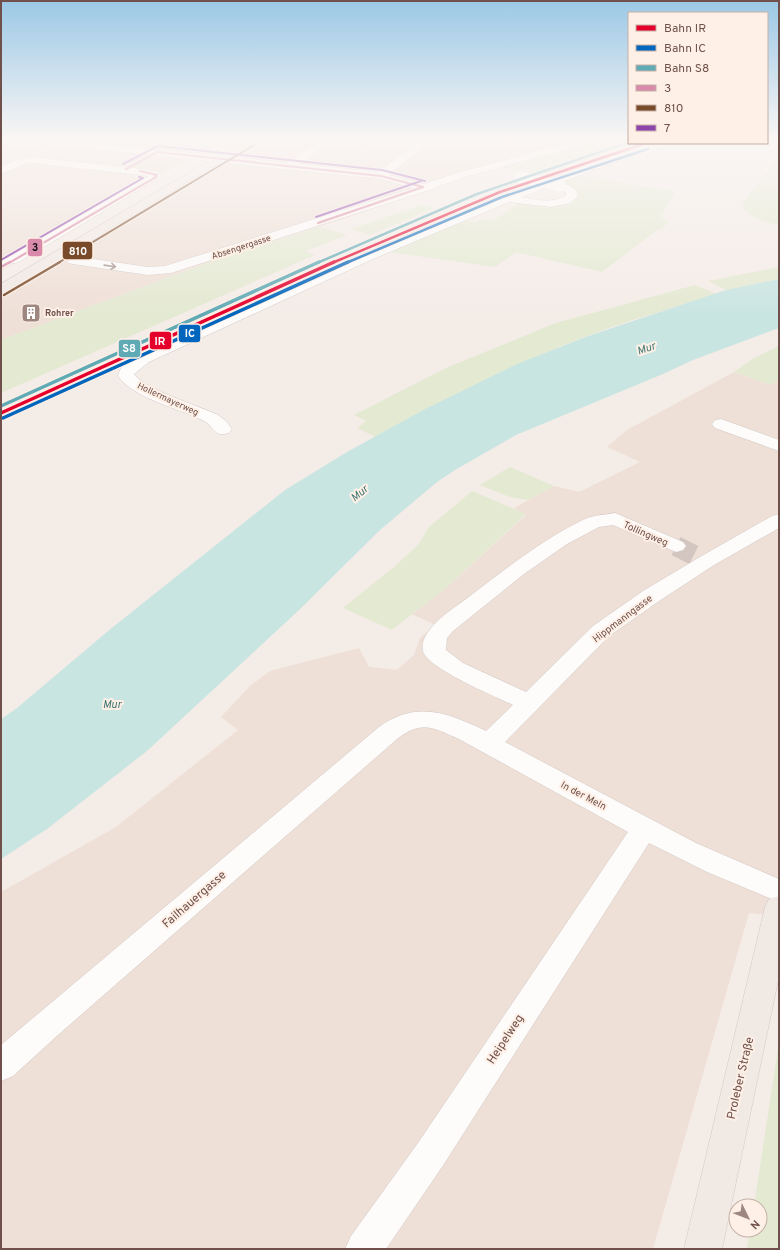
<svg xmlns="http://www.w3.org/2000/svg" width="780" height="1250" font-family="Overpass,sans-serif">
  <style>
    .residential { fill: #efe0d7 }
    .green { fill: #e4e9d2 }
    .water { fill: #c9e5e2 }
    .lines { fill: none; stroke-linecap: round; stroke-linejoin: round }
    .minor-tunnel { stroke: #d3c5c0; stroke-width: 20; stroke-dasharray: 20 10; stroke-linecap: butt }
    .minor-casing { stroke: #d2c8c4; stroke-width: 1 }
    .major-casing { stroke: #d3c8c4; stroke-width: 1 }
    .minor { fill: #fdfcfb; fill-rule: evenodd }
    .major { fill: #f1e9e4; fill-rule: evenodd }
    .minor-bridge-casing { stroke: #d2c8c4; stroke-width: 12; stroke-linecap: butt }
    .minor-bridge { stroke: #fdfcfb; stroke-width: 12 }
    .bus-1-far1-casing { stroke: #fef0e6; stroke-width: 3.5 }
    .bus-1-casing { stroke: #fef0e6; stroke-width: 4.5 }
    .bus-2-far1-casing { stroke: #fef0e6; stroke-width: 3.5 }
    .bus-2-casing { stroke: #fef0e6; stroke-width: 4.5 }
    .bus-3-casing { stroke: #fef0e6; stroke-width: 3.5 }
    .bus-1-far1 { stroke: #d98aaa; stroke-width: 2 }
    .bus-1 { stroke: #d98aaa; stroke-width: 2.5 }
    .bus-2-far1 { stroke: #7a4b2a; stroke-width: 2 }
    .bus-2 { stroke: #7a4b2a; stroke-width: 2.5 }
    .bus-3 { stroke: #8e44ad; stroke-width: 2 }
    .rail-1-far1-casing { stroke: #fef0e6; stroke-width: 4 }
    .rail-1-casing { stroke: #fef0e6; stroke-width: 5.5 }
    .rail-2-far1-casing { stroke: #fef0e6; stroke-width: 4 }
    .rail-2-casing { stroke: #fef0e6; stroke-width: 5.5 }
    .rail-3-far1-casing { stroke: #fef0e6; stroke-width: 4 }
    .rail-3-casing { stroke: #fef0e6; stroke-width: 5.5 }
    .rail-1-far1 { stroke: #e4002b; stroke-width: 2.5 }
    .rail-1 { stroke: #e4002b; stroke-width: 3.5 }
    .rail-2-far1 { stroke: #0065bd; stroke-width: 2.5 }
    .rail-2 { stroke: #0065bd; stroke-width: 3.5 }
    .rail-3-far1 { stroke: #60aab6; stroke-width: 2.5 }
    .rail-3 { stroke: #60aab6; stroke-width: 3.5 }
    .oneway { stroke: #a89591 }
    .labels { text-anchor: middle; stroke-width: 4; stroke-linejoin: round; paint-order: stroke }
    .far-street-label { font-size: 9px; fill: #6f504a; stroke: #fef0e6 }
    .far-poi-label { font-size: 9px; font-weight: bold; fill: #6f504a; stroke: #fef0e6; text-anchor: start }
    .street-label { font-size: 10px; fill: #6f504a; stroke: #fef0e6 }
    .water-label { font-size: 11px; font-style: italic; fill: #3f7572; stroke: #fef0e6 }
    .near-street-label { font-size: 12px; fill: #6f504a; stroke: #fef0e6 }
    .line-badge { stroke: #fef0e6; stroke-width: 1.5 }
    .badge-label { font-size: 11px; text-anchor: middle; font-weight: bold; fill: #fff }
    .pale-badge-label { font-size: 11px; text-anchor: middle; font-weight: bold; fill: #111 }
  </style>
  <rect width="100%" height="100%" fill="#f4ece7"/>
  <g class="residential">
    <polygon points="1,140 220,140 1,271"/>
    <polygon points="266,140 596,140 477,173 408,195 356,215 196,267 1,340 1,297 157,206"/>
    <polygon points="734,372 771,385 779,380 779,916 749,913 653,1249 1,1249 1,892 116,827 238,730 221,717 250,686 270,671 359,648 369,667 397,670 414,655 420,638 435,625 412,614 446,588 526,515 514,508 554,486 579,492 640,462 607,447 627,430"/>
  </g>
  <g class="green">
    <polygon points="596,140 629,140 629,142 535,172 523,169 516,171 502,167"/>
    <path d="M779 157V225C767 222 745 218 742 204Z"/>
    <polygon points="576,175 675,191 663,213 659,216 669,222 660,230 657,230 602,272 516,252 495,267 383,251 460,220 476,223 481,219 493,221 516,205 513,202 570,201 577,197 578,193 573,188 556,183"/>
    <polygon points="423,205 434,208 370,235 351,229"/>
    <polygon points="319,227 348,235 305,251 315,255 1,393 1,340 196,267"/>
    <polygon points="779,267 779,279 726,290 708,281"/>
    <path d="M695 285 717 294C674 308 628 320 587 336 514 364 444 399 376 437L357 428 366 421 354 415 446 368 556 323Z"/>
    <polygon points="779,346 779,380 771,385 734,372 754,358"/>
    <polygon points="510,467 554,486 528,500 510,497 480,485"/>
    <polygon points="472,491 526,514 446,588 392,630 343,608 395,566 418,545 429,527"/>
    <polygon points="779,1042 779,1249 747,1249 750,1230 760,1230 760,1206 754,1206"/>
  </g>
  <polygon class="water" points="779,279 779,328 693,360 663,374 516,435 455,470 437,482 380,530 298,611 147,751 47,829 1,859 1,719 17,708 108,631 285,490 347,452 425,409 517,364 588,336 726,290"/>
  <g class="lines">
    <polyline class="minor-tunnel" points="676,546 694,555"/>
    <defs>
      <g id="minor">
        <polygon points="33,140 67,140 287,163 321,140 333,140 300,164 379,172 409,148 357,143 352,140 388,140 416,143 419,140 428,140 428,143 389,175 424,184 457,173 579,140 595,140 594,142 465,177 434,188 432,190 426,191 171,273 148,275 73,264 68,263 67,260 68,257 73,256 148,267 165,266 413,188 381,179 38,143"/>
        <path d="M657 143H673L672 145 610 164 559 183C568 184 576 187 578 196L570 203 551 207 509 202 373 259 149 362 134 374C144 389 199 406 218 415L226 421 232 429 229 433C225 434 221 435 217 433 213 430 210 425 206 422 182 409 134 399 118 376 119 366 131 360 139 356 255 302 371 248 491 201 546 180 600 159 657 143ZM556 184 554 186 566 193V195C554 204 536 200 522 197Z"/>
        <polygon points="32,157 143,169 158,172 162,176 19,262 1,266 1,258 10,256 149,176 32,163 25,164 1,174 1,167 19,159"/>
        <polygon points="721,419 779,440 779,451 715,428 712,424 715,420"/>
        <path d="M615 513 683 542 686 546 683 550 676 552 613 525 599 527 567 544 524 574 453 631 447 638 446 650 463 663 526 692 593 626 643 591 700 557 772 516 779 514V528L714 565 659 601 609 636 505 742 696 843 779 879V902L707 872 649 843 442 1167 386 1249H345L351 1236 418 1143 628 832 459 739C432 727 422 720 397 739L59 1034 13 1076 1 1081V1045L379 727C417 700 448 713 486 731L513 705C495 696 428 669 423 651 421 642 426 634 432 627 442 615 457 606 470 596 507 568 543 539 585 519 594 515 605 515 615 513Z"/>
      </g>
      <g id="major">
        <polygon points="244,140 256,140 6,293 1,294 1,284"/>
        <polygon points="779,896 779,976 722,1249 684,1249 765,907 769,899"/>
      </g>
    </defs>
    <use href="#minor" class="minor-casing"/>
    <use href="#major" class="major-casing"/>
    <use href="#minor" class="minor"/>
    <use href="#major" class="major"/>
    <defs>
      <polyline id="minor-bridge" points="521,177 560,186"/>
    </defs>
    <use href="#minor-bridge" class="minor-bridge-casing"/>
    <use href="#minor-bridge" class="minor-bridge"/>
    <defs>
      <g id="bus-1-far1">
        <polyline points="126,169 157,152 381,176 423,187"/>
        <polyline points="318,223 423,187"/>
        <polyline points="9,263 156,177 157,175 140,171"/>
      </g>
      <polyline id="bus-1" points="1,267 10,262"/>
      <polyline id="bus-2-far1" points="58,263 254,145"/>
      <polyline id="bus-2" points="4,295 60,262"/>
      <g id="bus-3">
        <polyline points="123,164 158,146 382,170 425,181"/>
        <polyline points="316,217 421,181"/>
        <polyline points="1,260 143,178 139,177"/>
      </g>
    </defs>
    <use href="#bus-1-far1" class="bus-1-far1-casing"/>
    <use href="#bus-1" class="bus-1-casing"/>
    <use href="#bus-2-far1" class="bus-2-far1-casing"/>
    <use href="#bus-2" class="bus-2-casing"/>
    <use href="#bus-3" class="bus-3-casing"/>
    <use href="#bus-1-far1" class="bus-1-far1"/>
    <use href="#bus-1" class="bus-1"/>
    <use href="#bus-2-far1" class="bus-2-far1"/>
    <use href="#bus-2" class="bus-2"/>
    <use href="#bus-3" class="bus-3"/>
    <defs>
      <polyline id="rail-1-far1" points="332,263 500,192 646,143"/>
      <polyline id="rail-1" points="1,413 334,262"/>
      <polyline id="rail-2-far1" points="346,263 502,197 648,149"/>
      <polyline id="rail-2" points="3,418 348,262"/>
      <polyline id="rail-3-far1" points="317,263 477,194 629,142"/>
      <polyline id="rail-3" points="1,406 319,262"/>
    </defs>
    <use href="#rail-1-far1" class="rail-1-far1-casing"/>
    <use href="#rail-1" class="rail-1-casing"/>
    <use href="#rail-2-far1" class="rail-2-far1-casing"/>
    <use href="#rail-2" class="rail-2-casing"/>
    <use href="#rail-3-far1" class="rail-3-far1-casing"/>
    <use href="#rail-3" class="rail-3-casing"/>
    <use href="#rail-1-far1" class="rail-1-far1"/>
    <use href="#rail-1" class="rail-1"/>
    <use href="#rail-2-far1" class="rail-2-far1"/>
    <use href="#rail-2" class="rail-2"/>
    <use href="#rail-3-far1" class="rail-3-far1"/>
    <use href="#rail-3" class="rail-3"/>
  </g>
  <defs><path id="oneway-shaft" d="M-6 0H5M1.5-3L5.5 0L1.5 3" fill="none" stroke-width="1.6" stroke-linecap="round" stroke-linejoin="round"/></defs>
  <use class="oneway" href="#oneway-shaft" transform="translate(110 266) rotate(8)"/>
  <linearGradient id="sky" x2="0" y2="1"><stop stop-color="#9bc8e6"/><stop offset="0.44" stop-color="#faf6f4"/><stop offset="1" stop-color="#faf6f4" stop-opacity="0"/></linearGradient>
  <rect width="780" height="315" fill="url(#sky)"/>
  <defs>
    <symbol id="building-square" viewBox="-11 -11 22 22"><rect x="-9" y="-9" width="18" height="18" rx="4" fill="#9e8781" stroke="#fef0e6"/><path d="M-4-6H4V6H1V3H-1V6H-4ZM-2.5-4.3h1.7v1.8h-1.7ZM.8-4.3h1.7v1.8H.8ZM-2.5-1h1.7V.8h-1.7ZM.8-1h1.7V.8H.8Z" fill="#fff"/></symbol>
  </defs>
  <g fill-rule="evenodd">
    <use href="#building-square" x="20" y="302" width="22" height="22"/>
  </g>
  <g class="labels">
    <g class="far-street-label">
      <text transform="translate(241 247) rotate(-18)" y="3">Absengergasse</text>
      <text transform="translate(168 399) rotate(25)" y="3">Hollermayerweg</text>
    </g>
    <g class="far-poi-label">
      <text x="45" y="316">Rohrer</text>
    </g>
    <g class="street-label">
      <text transform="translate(646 533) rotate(24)" y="4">Tollingweg</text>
      <text transform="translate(622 618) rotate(-37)" y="4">Hippmanngasse</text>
      <text transform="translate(584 795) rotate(28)" y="4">In der Meln</text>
    </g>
    <g class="water-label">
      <text transform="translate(646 348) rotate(-19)" y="4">Mur</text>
      <text transform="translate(359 493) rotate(-40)" y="4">Mur</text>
      <text x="112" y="708">Mur</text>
    </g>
    <g class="near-street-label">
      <text transform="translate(194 899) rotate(-41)" y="4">Failhauergasse</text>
      <text transform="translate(505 1039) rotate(-57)" y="4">Heipelweg</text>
      <text transform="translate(740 1078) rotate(-77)" y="4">Proleber Straße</text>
    </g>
  </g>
  <g class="line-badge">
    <rect x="27" y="238" width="16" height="19" rx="4" fill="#d98aaa"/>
    <rect x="62" y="241" width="31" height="19" rx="4" fill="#7a4b2a"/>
    <rect x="178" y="324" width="23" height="19" rx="4" fill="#0065bd"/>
    <rect x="149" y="331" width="23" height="19" rx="4" fill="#e4002b"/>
    <rect x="118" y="339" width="23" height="19" rx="4" fill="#60aab6"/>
  </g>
  <g class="badge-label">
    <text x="78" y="255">810</text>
    <text x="190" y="337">IC</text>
    <text x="160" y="345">IR</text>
    <text x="129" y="352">S8</text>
  </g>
  <g class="pale-badge-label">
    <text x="35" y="251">3</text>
  </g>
  <rect width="780" height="1250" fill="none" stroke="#6f504a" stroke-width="4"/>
  <rect x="628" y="12" width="140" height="132" fill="#fef0e6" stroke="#c5b0a8"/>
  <rect x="636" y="25" width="20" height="6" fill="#e4002b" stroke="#c5b0a8"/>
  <text x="664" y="32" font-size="12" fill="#6f504a">Bahn IR</text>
  <rect x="636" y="45" width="20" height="6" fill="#0065bd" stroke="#c5b0a8"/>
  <text x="664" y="52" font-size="12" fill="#6f504a">Bahn IC</text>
  <rect x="636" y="65" width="20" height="6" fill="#60aab6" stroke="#c5b0a8"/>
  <text x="664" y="72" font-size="12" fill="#6f504a">Bahn S8</text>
  <rect x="636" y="85" width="20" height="6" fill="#d98aaa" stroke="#c5b0a8"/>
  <text x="664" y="92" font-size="12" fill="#6f504a">3</text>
  <rect x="636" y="105" width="20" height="6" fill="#7a4b2a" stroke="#c5b0a8"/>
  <text x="664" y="112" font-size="12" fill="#6f504a">810</text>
  <rect x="636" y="125" width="20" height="6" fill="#8e44ad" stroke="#c5b0a8"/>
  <text x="664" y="132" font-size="12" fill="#6f504a">7</text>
  <g transform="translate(748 1218) rotate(133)"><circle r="19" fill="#fef0e6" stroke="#c5b0a8"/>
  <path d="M0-3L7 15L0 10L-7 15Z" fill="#9e8781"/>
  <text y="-6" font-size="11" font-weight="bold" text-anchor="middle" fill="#6f504a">N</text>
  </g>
</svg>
